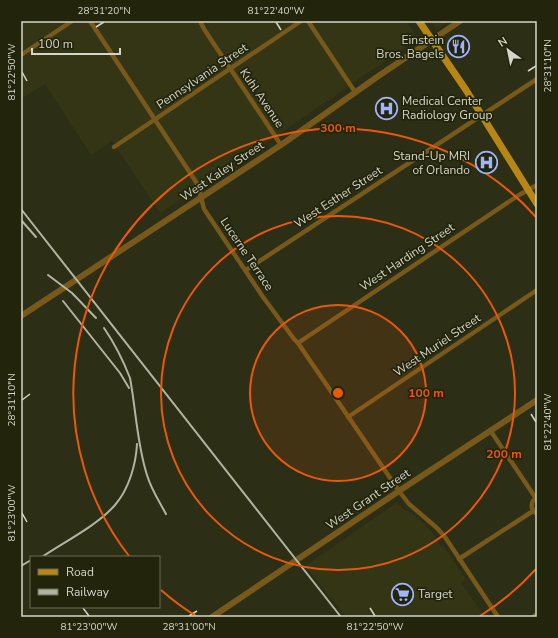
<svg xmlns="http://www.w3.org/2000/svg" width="558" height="638" font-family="'Nunito Sans',sans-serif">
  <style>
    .built { fill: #333515 }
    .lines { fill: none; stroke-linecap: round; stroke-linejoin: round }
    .minor { stroke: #77591c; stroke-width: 4.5 }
    .tertiary { stroke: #77591c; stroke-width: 6 }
    .primary { stroke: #b78615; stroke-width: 7 }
    .rail { stroke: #b2b4a3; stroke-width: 2 }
    .ticks { fill: none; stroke: #d4d6c7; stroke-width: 1.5 }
    .ring { fill: none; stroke: #e8590c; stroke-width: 2 }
    .labels { text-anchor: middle; stroke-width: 3.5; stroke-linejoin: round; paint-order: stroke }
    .poi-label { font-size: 12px; fill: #d4d6c7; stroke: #22240c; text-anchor: end }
    .street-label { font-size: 12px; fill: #d4d6c7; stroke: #22240c }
    .centre { fill: #e8590c; stroke: #22240c; stroke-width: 2 }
    .ring-label { font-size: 12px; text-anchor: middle; font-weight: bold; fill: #e8590c; stroke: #22240c; stroke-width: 3.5; stroke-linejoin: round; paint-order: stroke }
    .neatline { fill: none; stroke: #d4d6c7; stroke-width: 1.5 }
    .ticks-label { font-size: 10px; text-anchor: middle; fill: #d4d6c7 }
  </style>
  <rect width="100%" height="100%" fill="#2c2e16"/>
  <g class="built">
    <polygon points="21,21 406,21 413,31 415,39 411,43 281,133 160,213 112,141 91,155 45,84 21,99"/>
    <polygon points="431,21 450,21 437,30"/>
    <polygon points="490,151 499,163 481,175 473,163"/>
    <polygon points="396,503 418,518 432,532 441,546 443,545 466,579 461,583 485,617 346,617 305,566"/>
  </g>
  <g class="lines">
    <g class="minor">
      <polyline points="90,21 198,185 204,209 263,297 294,339 298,343 399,491 409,504 437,528 445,537 498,617"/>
      <polyline points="200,21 204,29 281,145"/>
      <polyline points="308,21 355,92"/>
      <polyline points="21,55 72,21"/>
      <polyline points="114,147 301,21"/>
      <polyline points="246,270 537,79"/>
      <polyline points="298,343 519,195 537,185"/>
      <polyline points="348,417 537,290"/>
      <polyline points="490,430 535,497"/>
      <path d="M537 497C530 501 530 510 537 514"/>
      <polyline points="459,559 533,511"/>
      <polyline points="533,617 537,614"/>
    </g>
    <g class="tertiary">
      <polyline points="21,316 281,145 377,77 460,21"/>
      <polyline points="212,617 399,491 537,400"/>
    </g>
    <polyline class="primary" points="419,21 466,90 537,204"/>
    <g class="rail">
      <polyline points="21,209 341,617"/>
      <polyline points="21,220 36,237"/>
      <polyline points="48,275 72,293 96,318"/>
      <polyline points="63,301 120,373 129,388"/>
      <path d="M104 328C115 344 123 360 130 378 136 410 137 444 147 475 151 489 159 501 166 514"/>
      <path d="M42 557C64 542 98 525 115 505 129 489 136 464 137 444"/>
      <polyline points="21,566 31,560"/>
    </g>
  </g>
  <path class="ticks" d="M276 22 281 30M96 27 104 22M528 71 536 66M22 72 27 81M22 400 30 394M531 414 536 422M22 513 27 522M83 608 89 616M370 608 375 616M189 616 197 611"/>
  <circle cx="338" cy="393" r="88" fill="#e8590c" fill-opacity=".12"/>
  <g class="ring">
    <circle cx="338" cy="393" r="88"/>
    <circle cx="338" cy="393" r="177"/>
    <path d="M536 569A265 265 0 0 1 480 616M196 616A265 265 0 0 1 161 590M129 556A265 265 0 0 1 536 217"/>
  </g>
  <defs>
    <symbol id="restaurant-ring" viewBox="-11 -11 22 22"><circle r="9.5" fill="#22240c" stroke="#a0b3fd" stroke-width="1.5"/><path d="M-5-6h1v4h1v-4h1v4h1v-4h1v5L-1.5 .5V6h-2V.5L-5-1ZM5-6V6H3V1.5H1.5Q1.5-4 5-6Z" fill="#a0b3fd"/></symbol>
    <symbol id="hospital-ring" viewBox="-11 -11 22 22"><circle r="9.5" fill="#22240c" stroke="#a0b3fd" stroke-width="1.5"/><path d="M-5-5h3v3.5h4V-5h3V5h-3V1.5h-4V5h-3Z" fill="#a0b3fd"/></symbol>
    <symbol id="supermarket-ring" viewBox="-11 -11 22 22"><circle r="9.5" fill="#22240c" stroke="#a0b3fd" stroke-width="1.5"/><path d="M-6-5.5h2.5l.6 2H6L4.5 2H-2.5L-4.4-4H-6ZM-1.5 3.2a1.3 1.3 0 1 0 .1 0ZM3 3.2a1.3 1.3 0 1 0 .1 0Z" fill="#a0b3fd"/></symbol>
  </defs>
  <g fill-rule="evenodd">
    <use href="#restaurant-ring" x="446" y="34" width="25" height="25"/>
    <use href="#hospital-ring" x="374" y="96" width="25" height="25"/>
    <use href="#hospital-ring" x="474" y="150" width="25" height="25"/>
    <use href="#supermarket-ring" x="390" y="582" width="25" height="25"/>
  </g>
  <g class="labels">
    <g class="poi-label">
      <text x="444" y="44">Einstein<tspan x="444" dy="14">Bros. Bagels</tspan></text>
      <text x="402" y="105" text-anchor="start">Medical Center<tspan x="402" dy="14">Radiology Group</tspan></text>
      <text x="470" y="160">Stand-Up MRI<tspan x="470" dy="14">of Orlando</tspan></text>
      <text x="418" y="598" text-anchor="start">Target</text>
    </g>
    <g class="street-label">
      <text transform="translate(202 76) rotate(-34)" y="4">Pennsylvania Street</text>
      <text transform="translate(262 98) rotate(56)" y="4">Kuhl Avenue</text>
      <text transform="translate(222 171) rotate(-34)" y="4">West Kaley Street</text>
      <text transform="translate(338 197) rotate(-33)" y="4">West Esther Street</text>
      <text transform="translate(247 254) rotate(56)" y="4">Lucerne Terrace</text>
      <text transform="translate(407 257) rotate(-34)" y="4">West Harding Street</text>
      <text transform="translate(437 345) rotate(-34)" y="4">West Muriel Street</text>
      <text transform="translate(368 499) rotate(-34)" y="4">West Grant Street</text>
    </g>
  </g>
  <circle cx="338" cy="393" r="6" class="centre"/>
  <g class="ring-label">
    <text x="338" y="132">300 m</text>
    <text x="426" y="397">100 m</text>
    <text x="504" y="458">200 m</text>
  </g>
  <rect width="558" height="638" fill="none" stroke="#22240c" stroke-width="44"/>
  <rect x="30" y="556" width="130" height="52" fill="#22240c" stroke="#696b57"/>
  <rect x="38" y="569" width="20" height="6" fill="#b78615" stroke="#696b57"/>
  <text x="66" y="576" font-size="12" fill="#d4d6c7">Road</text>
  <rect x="38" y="589" width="20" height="6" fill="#b2b4a3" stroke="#696b57"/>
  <text x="66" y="596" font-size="12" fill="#d4d6c7">Railway</text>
  <g transform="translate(508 50) rotate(327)" stroke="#22240c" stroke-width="3" paint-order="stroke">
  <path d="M0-3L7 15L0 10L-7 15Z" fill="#d4d6c7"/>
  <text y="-6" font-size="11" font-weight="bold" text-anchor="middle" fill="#d4d6c7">N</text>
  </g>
  <path d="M32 48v6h88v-6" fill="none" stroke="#d4d6c7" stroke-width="2"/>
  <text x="38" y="48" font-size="12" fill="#d4d6c7" stroke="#22240c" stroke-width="3" paint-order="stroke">100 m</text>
  <rect x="22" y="22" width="514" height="594" class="neatline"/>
  <g class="ticks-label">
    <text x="104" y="14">28°31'20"N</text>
    <text x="276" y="14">81°22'40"W</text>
    <text transform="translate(547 66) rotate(-90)" y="4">28°31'10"N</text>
    <text transform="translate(11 72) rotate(-90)" y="4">81°22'50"W</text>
    <text transform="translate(11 400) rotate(-90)" y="4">28°31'10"N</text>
    <text transform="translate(547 422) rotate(-90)" y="4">81°22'40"W</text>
    <text transform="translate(11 513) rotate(-90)" y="4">81°23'00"W</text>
    <text x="89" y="630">81°23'00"W</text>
    <text x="189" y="630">28°31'00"N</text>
    <text x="375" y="630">81°22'50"W</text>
  </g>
</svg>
